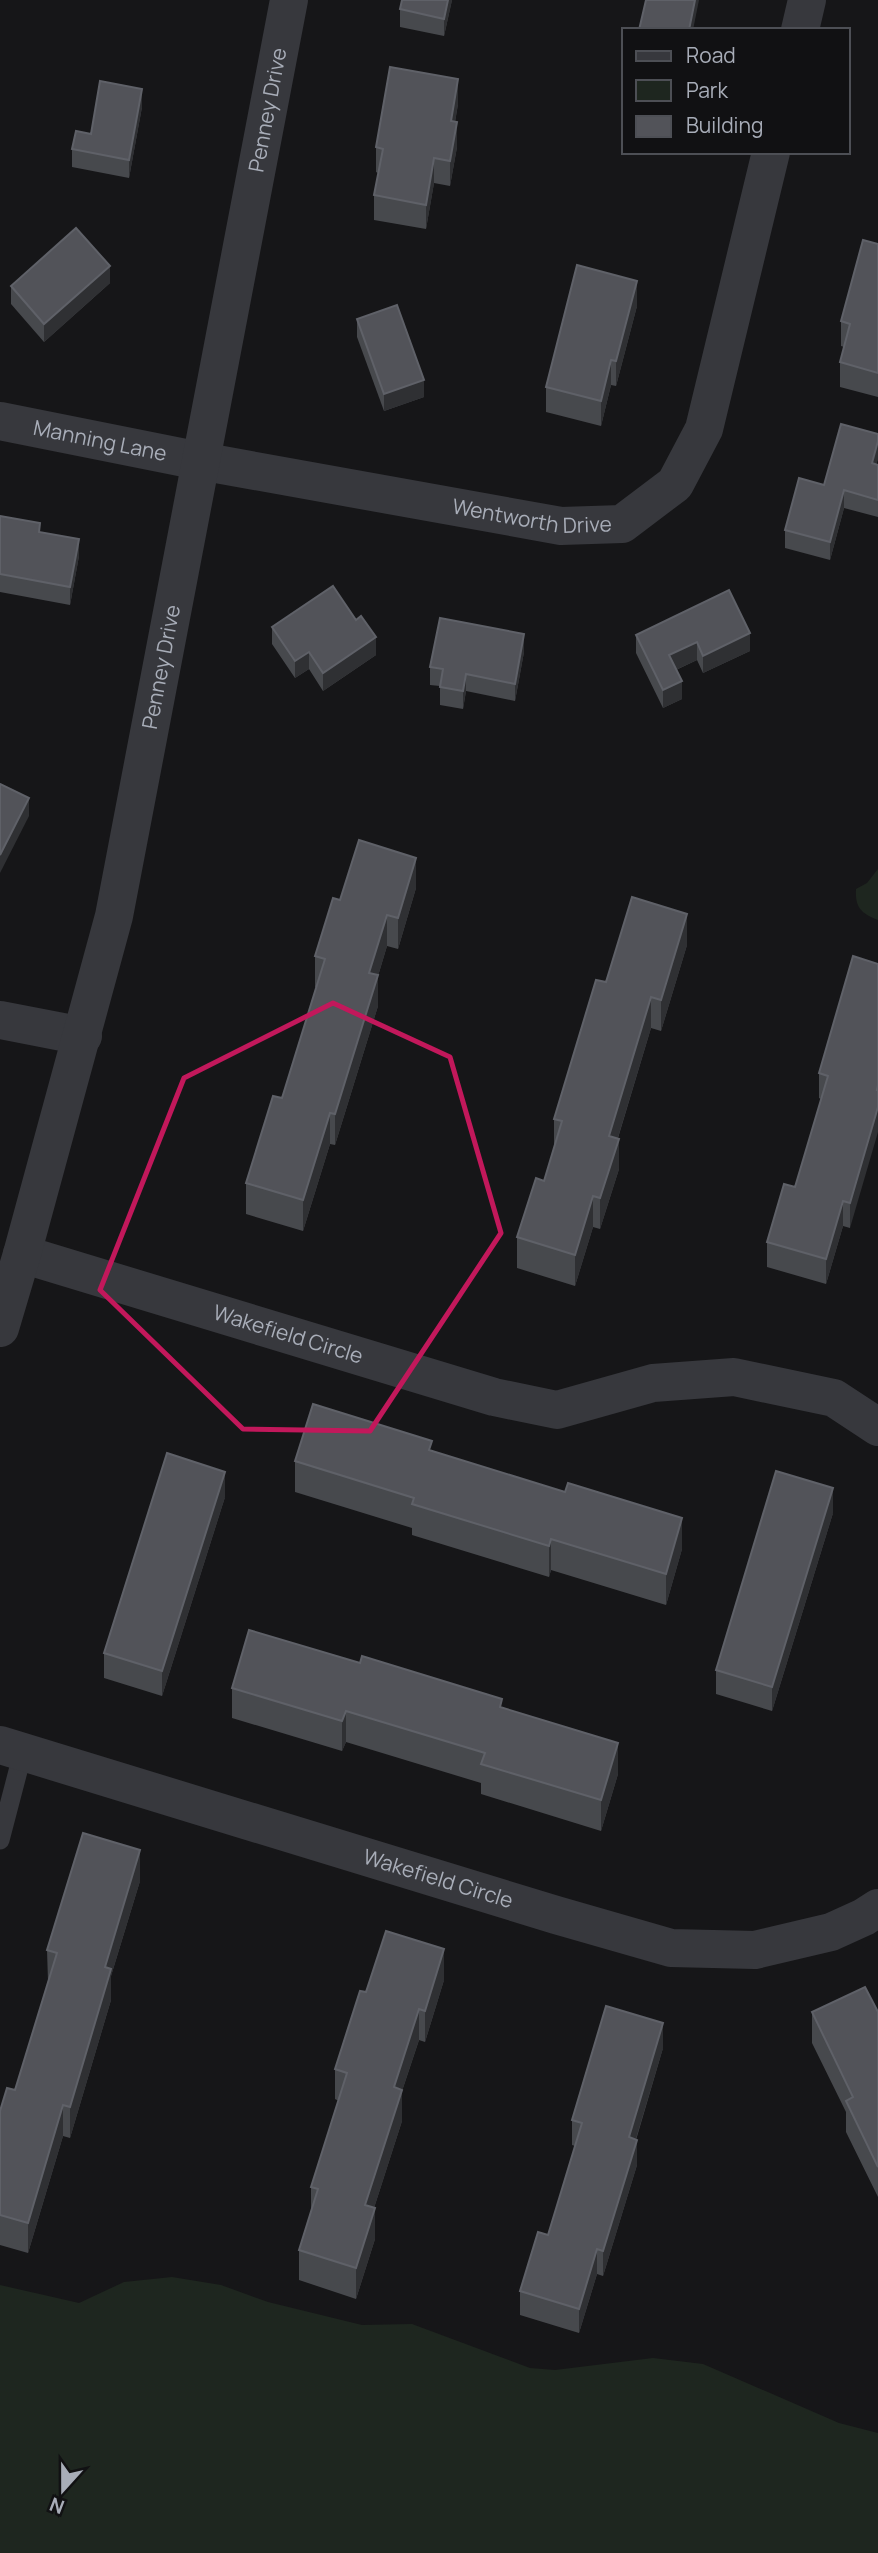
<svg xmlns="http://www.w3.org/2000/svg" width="878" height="2553" font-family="Manrope,sans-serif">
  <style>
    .green { fill: #1e261f }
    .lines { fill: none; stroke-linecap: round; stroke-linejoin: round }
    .lane { stroke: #37383d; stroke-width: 19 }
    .street { stroke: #37383d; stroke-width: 38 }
    .wall { fill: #47494d }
    .shaded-wall { fill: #2f3033 }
    .building { fill: #525359; stroke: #5f6168; stroke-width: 2 }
    .marked { fill: none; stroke: #c2185b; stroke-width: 5; stroke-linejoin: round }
    .labels { text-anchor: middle; stroke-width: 5; stroke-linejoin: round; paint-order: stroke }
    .street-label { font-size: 21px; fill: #a8adb8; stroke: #111113 }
  </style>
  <rect width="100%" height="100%" fill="#161618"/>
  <g class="green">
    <path d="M878 869V920C861 913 855 908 856 889L867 883Z"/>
    <polygon points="172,2277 221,2285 268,2302 362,2325 412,2324 530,2368 555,2370 653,2358 703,2364 839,2423 878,2433 878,2553 0,2553 0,2285 79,2303 124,2282"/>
  </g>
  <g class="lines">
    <polyline class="lane" points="0,1840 23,1752"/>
    <g class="street">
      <polyline points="800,30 807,0"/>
      <path id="s1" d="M0 421 200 461 561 526 622 524 675 484 704 429 771 152"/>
      <polyline points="0,1020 83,1036"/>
      <path id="s2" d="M22 1254 494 1397 557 1410 653 1383 734 1377 834 1398 878 1427"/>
      <path id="s3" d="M0 1328 22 1254 114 916 289 0"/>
      <path id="s4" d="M0 1745 556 1915 671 1948 755 1950 831 1932 864 1917 878 1908"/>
    </g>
  </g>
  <g class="wall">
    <polygon points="402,0 452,0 444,36 400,27 400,9"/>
    <polygon points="458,104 455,122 457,147 450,186 434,183 426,229 374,220 374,195 378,173 376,172 376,147"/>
    <polygon points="142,107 129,178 72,167 72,149 91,134"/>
    <polygon points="878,244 878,397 840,387 840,362 844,347 841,346 841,321"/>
    <polygon points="110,283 44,342 11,304 11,286"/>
    <polygon points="637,306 616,386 611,385 601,426 546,412 546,387"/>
    <polygon points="357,319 424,397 384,411 357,337"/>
    <polygon points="878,459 876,464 878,465 878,517 844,508 830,560 785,548 785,530 824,485"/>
    <polygon points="0,516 40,532 79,556 70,605 0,592"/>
    <polygon points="729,590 750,651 703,673 697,660 676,670 682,699 663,708 636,653 636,635"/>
    <polygon points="272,627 376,655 323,691 309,669 295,678 272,644"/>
    <polygon points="524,652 515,701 466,691 463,709 440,705 440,686 430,685 430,667"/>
    <polygon points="416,888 398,949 387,946 378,976 378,1006 335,1145 330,1144 303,1231 246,1214 246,1183 282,1098 316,987 315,987 315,956 340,900"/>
    <polygon points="687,945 661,1031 651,1028 618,1138 619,1169 600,1229 593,1227 575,1286 517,1268 517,1237 544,1181 554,1149 554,1119 606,982"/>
    <polygon points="853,956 850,1228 843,1226 826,1284 767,1267 767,1242 795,1187 821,1099 819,1098 819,1073"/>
    <polygon points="432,1451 682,1549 666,1605 551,1570 549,1577 412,1535 412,1528 295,1492 295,1461"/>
    <polygon points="225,1497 162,1696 104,1678 104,1653"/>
    <polygon points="833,1513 772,1711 716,1694 716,1670"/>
    <polygon points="232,1688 502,1707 618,1774 601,1831 481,1794 481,1783 346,1742 342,1751 232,1718"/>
    <polygon points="140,1881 111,1976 111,2000 70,2138 63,2136 28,2253 0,2245 0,2111 15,2090 48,1981 47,1950"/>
    <polygon points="444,1980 425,2042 419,2040 402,2091 402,2121 374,2208 375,2239 356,2299 299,2280 299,2250 311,2213 311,2187 339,2101 335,2099 335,2069"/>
    <polygon points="812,2012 878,2012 878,2197 846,2132 846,2112 812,2043"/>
    <polygon points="663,2048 636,2140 637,2165 603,2276 597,2274 579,2333 520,2315 520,2291 548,2235 575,2146 572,2145 572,2120"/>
  </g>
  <g class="shaded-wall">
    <polygon points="448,0 452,0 444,36 444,19"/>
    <polygon points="695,0 699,0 693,30 689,30"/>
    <polygon points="458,79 458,104 451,146 451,121"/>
    <polygon points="142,89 142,107 129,178 129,160"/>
    <polygon points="457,122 457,147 450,186 450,161"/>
    <polygon points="434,158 434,183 426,229 426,205"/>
    <polygon points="110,266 110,283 44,342 44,324"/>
    <polygon points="637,281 637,306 616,386 616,361"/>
    <polygon points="611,360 611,385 601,426 601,401"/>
    <polygon points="424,380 424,397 384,411 384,394"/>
    <polygon points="878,441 878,459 872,481 872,463"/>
    <polygon points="844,490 844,508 830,560 830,542"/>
    <polygon points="79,539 79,556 70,605 70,587"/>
    <polygon points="750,633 750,651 703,673 703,656"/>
    <polygon points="524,634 524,652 515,701 515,684"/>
    <polygon points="376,637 376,655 323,691 323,673"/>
    <polygon points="697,642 697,660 669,673 669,655"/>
    <polygon points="309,652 309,669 295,678 295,661"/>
    <polygon points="466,674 466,691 463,709 463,691"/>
    <polygon points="682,681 682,699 663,708 663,690"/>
    <polygon points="29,798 29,816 0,873 0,855"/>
    <polygon points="416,858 416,888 398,949 398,918"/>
    <polygon points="687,914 687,945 661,1031 661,1000"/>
    <polygon points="387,915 387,946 378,976 378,1006 335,1145 335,1114 369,973"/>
    <polygon points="651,997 651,1028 609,1167 609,1136"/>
    <polygon points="878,1085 878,1132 850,1228 850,1203"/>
    <polygon points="330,1113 330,1144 303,1231 303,1200"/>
    <polygon points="619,1139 619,1169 600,1229 600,1198"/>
    <polygon points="593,1196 593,1227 575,1286 575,1255"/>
    <polygon points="843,1201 843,1226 826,1284 826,1259"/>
    <polygon points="225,1472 225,1497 162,1696 162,1671"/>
    <polygon points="833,1488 833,1513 772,1711 772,1687"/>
    <polygon points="682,1518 682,1549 666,1605 666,1574"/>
    <polygon points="551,1539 551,1570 549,1577 549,1546"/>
    <polygon points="346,1711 346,1742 342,1751 342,1721"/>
    <polygon points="618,1743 618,1774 601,1831 601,1800"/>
    <polygon points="140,1850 140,1881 111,1976 111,2000 70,2138 70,2107 105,1967"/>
    <polygon points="444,1949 444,1980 425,2042 425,2011"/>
    <polygon points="419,2009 419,2040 402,2091 402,2121 365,2236 365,2205 394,2087"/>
    <polygon points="663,2023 663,2048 629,2162 629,2137"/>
    <polygon points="63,2105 63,2136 28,2253 28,2223"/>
    <polygon points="637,2140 637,2165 603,2276 603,2251"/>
    <polygon points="375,2208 375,2239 356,2299 356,2268"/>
    <polygon points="597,2249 597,2274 579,2333 579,2309"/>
  </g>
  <g class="building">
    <polygon points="402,0 448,0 444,19 400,9"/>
    <polygon points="646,0 695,0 689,30 639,30"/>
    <polygon points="390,67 458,79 451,121 457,122 450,161 434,158 426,205 374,195 383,149 376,147"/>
    <polygon points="100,81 142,89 129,160 72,149 76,131 91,134"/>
    <polygon points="76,228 110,266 44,324 11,286"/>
    <polygon points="863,240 878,244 878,373 840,362 850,324 841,321"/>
    <polygon points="577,265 637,281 616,361 611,360 601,401 546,387"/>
    <polygon points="397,305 424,380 384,394 357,319"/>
    <polygon points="841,424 878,434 878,441 872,463 878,465 878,500 844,490 830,542 785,530 799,478 824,485"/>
    <polygon points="0,516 40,523 39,532 79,539 70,587 0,574"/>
    <polygon points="333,586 356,620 361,616 376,637 323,673 309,652 295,661 272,627"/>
    <polygon points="729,590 750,633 703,656 697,642 669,655 682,681 663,690 636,635"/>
    <polygon points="440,618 524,634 515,684 466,674 463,691 440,687 443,669 430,667"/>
    <polygon points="0,784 29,798 0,855"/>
    <polygon points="359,840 416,858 398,918 387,915 369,973 378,975 335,1114 330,1113 303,1200 246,1183 273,1096 282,1098 325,959 315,956 333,898 340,900"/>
    <polygon points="632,897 687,914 661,1000 651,997 609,1136 619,1139 600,1198 593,1196 575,1255 517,1237 536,1178 544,1181 562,1121 554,1119 596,980 606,982"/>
    <polygon points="853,956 878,964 878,1085 877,1090 878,1090 878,1107 850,1203 843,1201 826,1259 767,1242 784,1184 795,1187 828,1076 819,1073"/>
    <polygon points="313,1404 432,1441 429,1450 565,1492 568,1483 682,1518 666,1574 551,1539 549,1546 412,1504 414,1498 295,1461"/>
    <polygon points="167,1453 225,1472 162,1671 104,1653"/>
    <polygon points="776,1471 833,1488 772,1687 716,1670"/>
    <polygon points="249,1630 360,1663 362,1656 502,1699 500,1707 618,1743 601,1800 481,1764 485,1753 346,1711 342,1721 232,1688"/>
    <polygon points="83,1833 140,1850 105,1967 111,1969 70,2107 63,2105 28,2223 0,2215 0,2111 7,2088 15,2090 57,1953 47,1950"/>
    <polygon points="386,1931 444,1949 425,2011 419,2009 394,2087 402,2090 365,2205 375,2208 356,2268 299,2250 318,2189 311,2187 347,2073 335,2069 360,1991 366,1992"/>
    <polygon points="865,1987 878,2012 878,2167 846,2101 853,2097 812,2012"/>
    <polygon points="606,2006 663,2023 629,2137 637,2140 603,2251 597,2249 579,2309 520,2291 538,2232 548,2235 582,2123 572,2120"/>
  </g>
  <path class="marked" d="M333 1003 450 1057 501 1233 370 1431 243 1429 100 1290 184 1078Z"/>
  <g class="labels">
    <g class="street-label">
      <text dy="7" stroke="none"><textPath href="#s3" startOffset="1248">Penney Drive</textPath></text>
      <text dy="7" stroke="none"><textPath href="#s1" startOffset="102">Manning Lane</textPath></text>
      <text dy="7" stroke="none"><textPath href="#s1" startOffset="541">Wentworth Drive</textPath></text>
      <text dy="7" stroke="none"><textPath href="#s3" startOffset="681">Penney Drive</textPath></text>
      <text dy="7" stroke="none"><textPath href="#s2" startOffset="278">Wakefield Circle</textPath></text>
      <text dy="7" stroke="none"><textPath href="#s4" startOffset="458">Wakefield Circle</textPath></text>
    </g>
  </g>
  <rect x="622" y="28" width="228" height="126" fill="#111113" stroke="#4d4f55" stroke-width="2"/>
  <rect x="636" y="51" width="35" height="10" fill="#37383d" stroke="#4d4f55" stroke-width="2"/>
  <text x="686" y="63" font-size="21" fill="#a8adb8">Road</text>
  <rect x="636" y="80" width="35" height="21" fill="#1e261f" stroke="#4d4f55" stroke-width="2"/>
  <text x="686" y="98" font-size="21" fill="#a8adb8">Park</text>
  <rect x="636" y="116" width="35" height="21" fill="#525359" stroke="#4d4f55" stroke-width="2"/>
  <text x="686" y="133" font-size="21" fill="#a8adb8">Building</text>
  <g transform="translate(63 2490) rotate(201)" stroke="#111113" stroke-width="5" paint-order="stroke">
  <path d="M0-5L12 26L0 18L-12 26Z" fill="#a8adb8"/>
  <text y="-10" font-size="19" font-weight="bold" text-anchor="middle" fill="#a8adb8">N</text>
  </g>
</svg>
